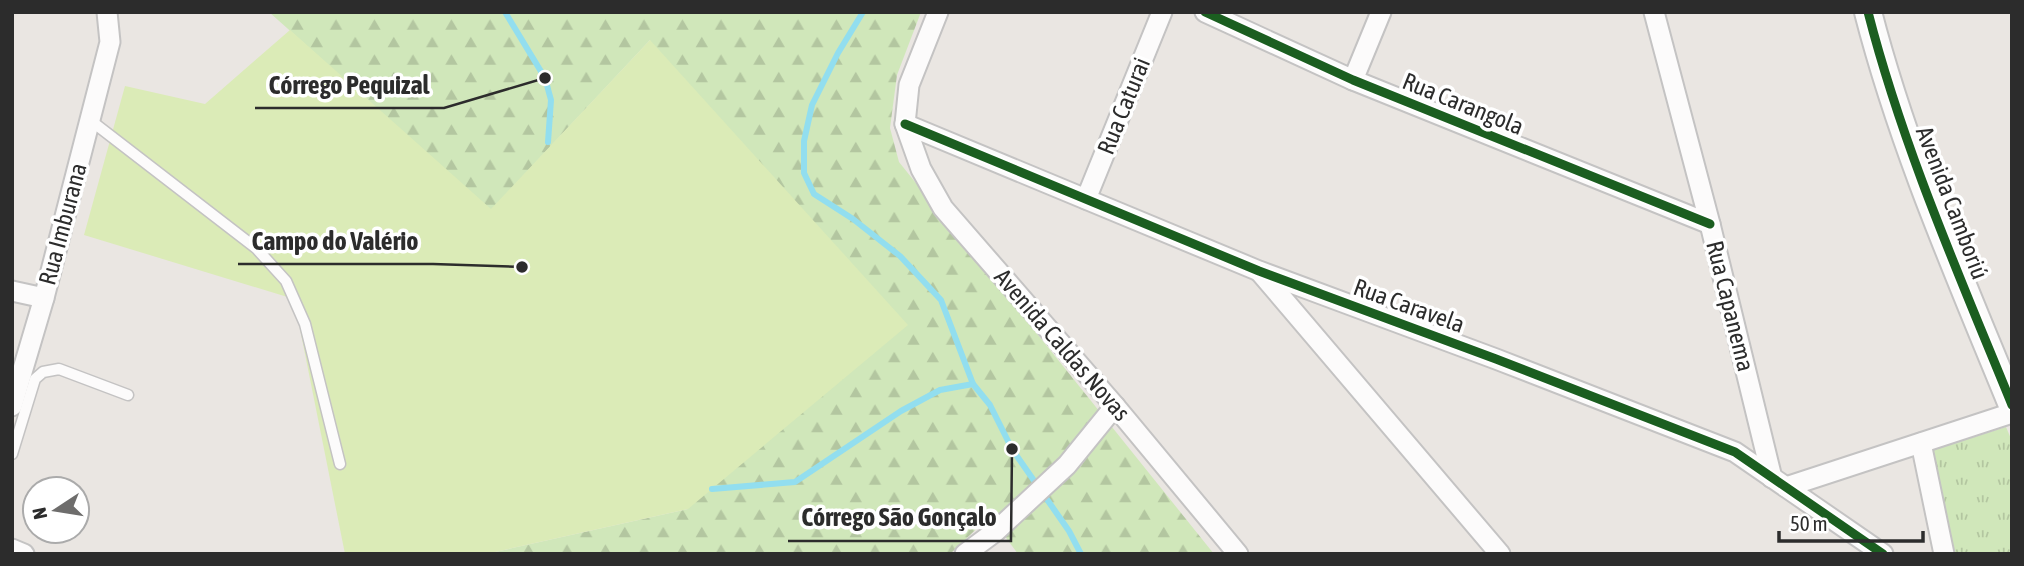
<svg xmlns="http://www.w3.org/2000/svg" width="2024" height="566" font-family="'Asap Condensed',sans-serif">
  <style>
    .forest { fill: url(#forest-firs) }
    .park { fill: url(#park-tufts) }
    .pitch { fill: #dbebb7 }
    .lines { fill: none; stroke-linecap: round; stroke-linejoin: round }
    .stream { stroke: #92deef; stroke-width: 6 }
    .lane-casing { stroke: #c4c3c3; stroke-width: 13 }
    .street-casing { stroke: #c4c3c3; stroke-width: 23 }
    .secondary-casing { stroke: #c4c3c3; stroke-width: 30 }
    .lane { stroke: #fcfbfb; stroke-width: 10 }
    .street { stroke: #fcfbfb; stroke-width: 19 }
    .secondary { stroke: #fcfbfb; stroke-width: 26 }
    .cycleway-casing { stroke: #fff; stroke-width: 13 }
    .cycleway { stroke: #1b5e20; stroke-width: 9 }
    .labels { text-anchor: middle; stroke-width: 7; stroke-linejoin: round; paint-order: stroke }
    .street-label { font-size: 24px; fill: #2c2c2c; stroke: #fff }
    .leader { fill: none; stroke: #2c2c2c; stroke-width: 2.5 }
    .callout-dot { fill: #2c2c2c; stroke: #fff; stroke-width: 2.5 }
    .callout-label { font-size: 26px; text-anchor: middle; font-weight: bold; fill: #2c2c2c; stroke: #fff; stroke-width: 7; stroke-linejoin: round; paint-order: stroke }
  </style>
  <defs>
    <pattern id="forest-firs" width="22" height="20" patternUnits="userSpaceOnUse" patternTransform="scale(1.75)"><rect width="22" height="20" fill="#d0e7ba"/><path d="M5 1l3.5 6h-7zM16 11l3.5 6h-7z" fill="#b3c6a0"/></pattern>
    <pattern id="park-tufts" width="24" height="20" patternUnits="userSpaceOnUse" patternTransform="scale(1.75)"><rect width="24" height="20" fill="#d0e7ba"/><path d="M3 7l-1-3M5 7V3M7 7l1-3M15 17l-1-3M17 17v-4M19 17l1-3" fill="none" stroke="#b3c6a0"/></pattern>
  </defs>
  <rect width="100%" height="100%" fill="#eae6e2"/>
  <polygon class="forest" points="269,12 921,12 897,75 890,128 899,162 1214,554 1018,554 990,516 950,554 486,554 688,509 650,40 491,210"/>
  <polygon class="park" points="2006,427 2012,441 2012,554 1952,554 1929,451"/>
  <polygon class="pitch" points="290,30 491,209 650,40 908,325 688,509 486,554 345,554 294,299 84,235 125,86 205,104"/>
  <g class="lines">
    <g class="stream">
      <polyline points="505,12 545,78 551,100 548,142"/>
      <polyline points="863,12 838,53 812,105 804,141 804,173 814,194 853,219 900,256 941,300 973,384 990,405 1012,449 1069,531 1081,554"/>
      <polyline points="712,489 795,482 901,411 940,390 973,384"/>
    </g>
    <defs>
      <g id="lane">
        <polyline points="90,120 256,248 286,281 305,324 340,464"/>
        <polyline points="12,454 35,379 43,372 59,369 128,395"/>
      </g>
      <g id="street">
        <polyline points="938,12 909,85 905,124 921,169 943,208 1115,406 1238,554"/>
        <polyline points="1205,12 1353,80 1710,224"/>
        <polyline points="1654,12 1710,224 1772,478"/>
        <polyline points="1353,80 1381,12"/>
        <polyline points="905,124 1259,271 1496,359 1735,452 1883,554"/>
        <polyline points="1086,199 1162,12"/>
        <polyline points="1260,272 1500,554"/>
        <polyline points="12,291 44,298"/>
        <polyline points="12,406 44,298 110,42 107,12"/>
        <polyline points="1921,443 1944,554"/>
        <polyline points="1786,487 2012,413"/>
        <polyline points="12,549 24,554"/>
        <polyline points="965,554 996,531 1067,465 1115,406"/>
      </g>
      <path id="secondary" d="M1868 12C1903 148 1959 275 2012 405"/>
    </defs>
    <use href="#lane" class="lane-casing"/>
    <use href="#street" class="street-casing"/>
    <use href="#secondary" class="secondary-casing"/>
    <use href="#lane" class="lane"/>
    <use href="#street" class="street"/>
    <use href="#secondary" class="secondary"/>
    <defs>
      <g id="cycleway">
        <polyline points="1205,12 1353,80 1710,224"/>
        <path d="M1868 12C1903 148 1959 275 2012 405"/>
        <polyline points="905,124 1259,271 1496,359 1735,452 1883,554"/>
      </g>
    </defs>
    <use href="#cycleway" class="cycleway-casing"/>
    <use href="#cycleway" class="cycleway"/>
  </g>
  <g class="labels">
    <g class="street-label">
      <text transform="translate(1463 104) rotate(22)" y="8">Rua Carangola</text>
      <text transform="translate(1124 106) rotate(-68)" y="8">Rua Caturai</text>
      <text transform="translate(1952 203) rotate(69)" y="8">Avenida Camboriú</text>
      <text transform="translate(63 224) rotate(-75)" y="8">Rua Imburana</text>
      <text transform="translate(1409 306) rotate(20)" y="8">Rua Caravela</text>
      <text transform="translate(1730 306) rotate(76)" y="8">Rua Capanema</text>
      <text transform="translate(1062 345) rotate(49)" y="8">Avenida Caldas Novas</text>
    </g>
  </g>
  <path class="leader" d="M545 78L444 108H255M522 267L433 264H238M1012 449L1011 541H788"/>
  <g class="callout-dot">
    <circle cx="545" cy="78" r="7"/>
    <circle cx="522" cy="267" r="7"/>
    <circle cx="1012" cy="449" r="7"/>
  </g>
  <g class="callout-label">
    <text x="349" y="94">Córrego Pequizal</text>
    <text x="335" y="250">Campo do Valério</text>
    <text x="899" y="526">Córrego São Gonçalo</text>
  </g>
  <rect width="2024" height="566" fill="none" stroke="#2c2c2c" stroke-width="28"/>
  <g transform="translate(56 510) rotate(258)"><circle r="33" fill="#ffffff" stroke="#ababab" stroke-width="2"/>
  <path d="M0-5L12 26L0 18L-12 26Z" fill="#6e6d6c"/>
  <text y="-10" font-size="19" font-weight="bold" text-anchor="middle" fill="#2c2c2c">N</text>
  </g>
  <path d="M1779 531v10h144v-10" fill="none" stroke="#2c2c2c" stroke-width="3.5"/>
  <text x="1790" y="531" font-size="21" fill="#2c2c2c" stroke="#ffffff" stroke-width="5" paint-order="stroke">50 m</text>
</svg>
